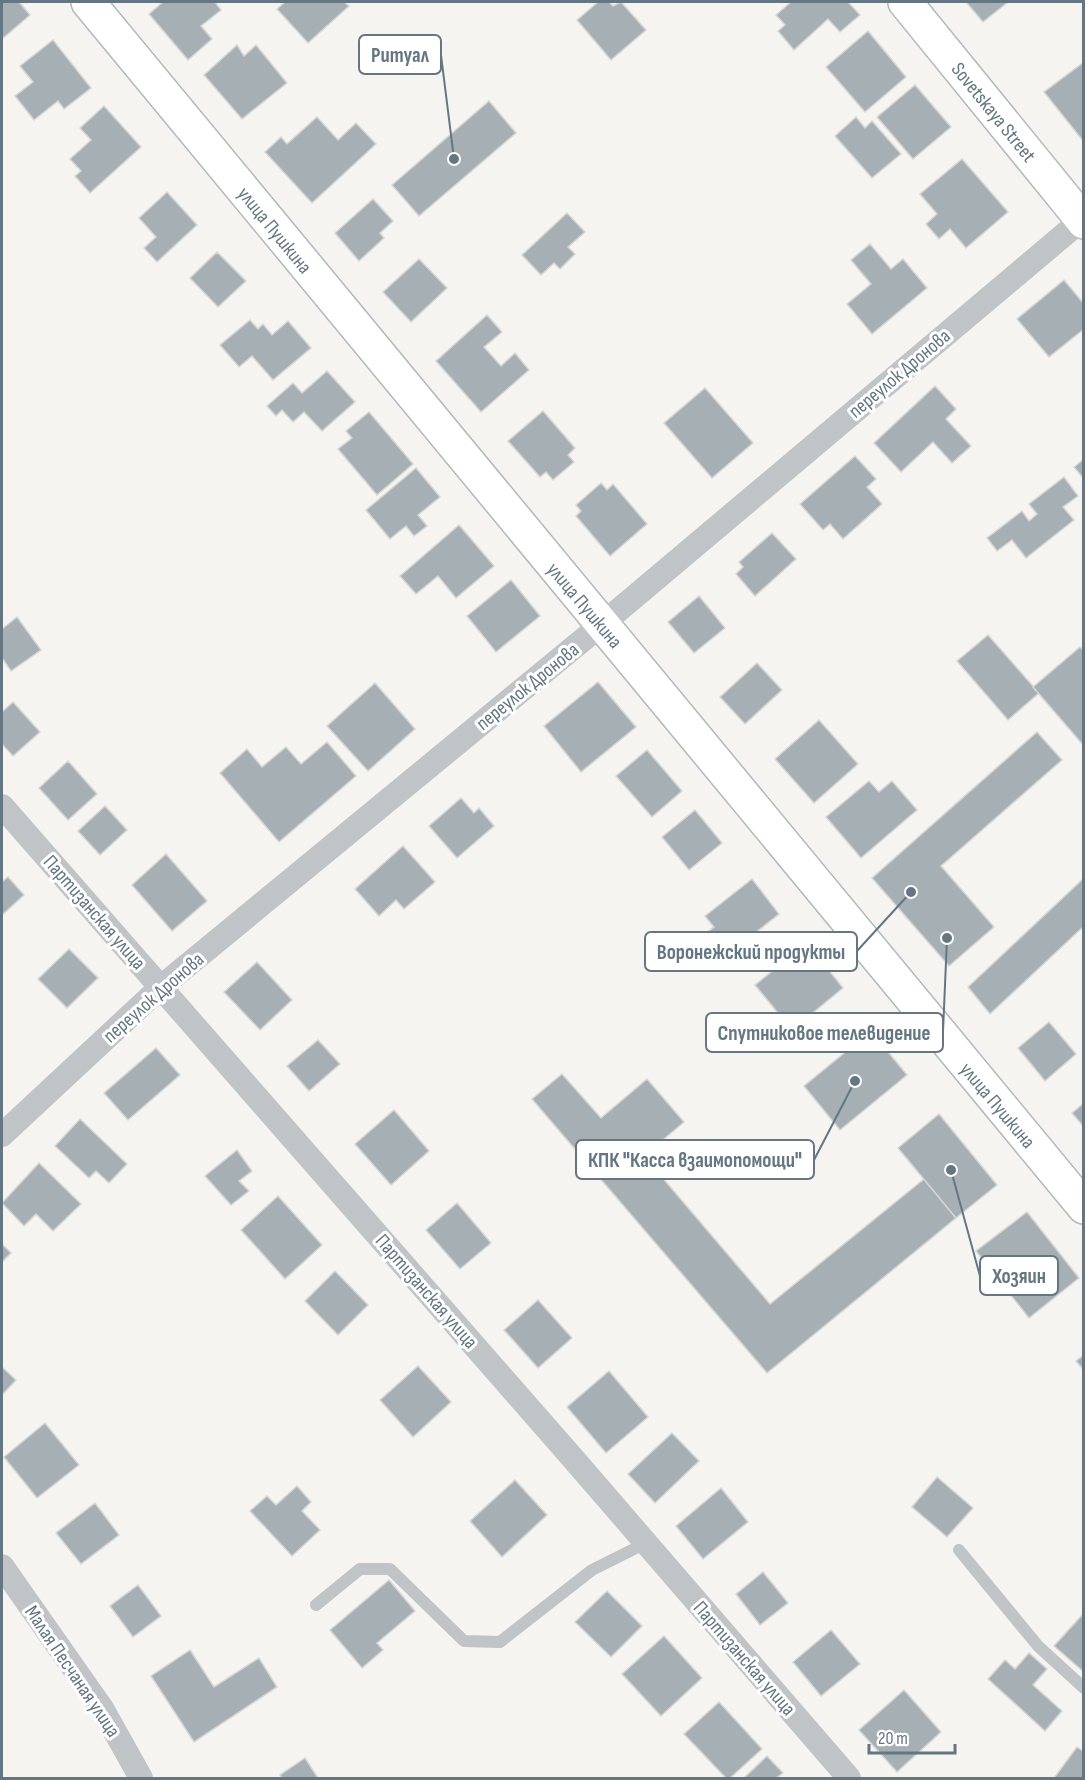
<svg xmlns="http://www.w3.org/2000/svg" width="1085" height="1780" font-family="'Sofia Sans Condensed',sans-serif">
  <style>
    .building { fill: #a6afb4; stroke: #d6d6d3; stroke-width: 1.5 }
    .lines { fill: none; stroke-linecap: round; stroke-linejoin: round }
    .secondary-casing { stroke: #b2b8bc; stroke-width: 36 }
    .lane { stroke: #c0c4c7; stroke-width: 12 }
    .street { stroke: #c0c4c7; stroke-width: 24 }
    .secondary { stroke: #fff; stroke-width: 33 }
    .labels { text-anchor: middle; stroke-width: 6; stroke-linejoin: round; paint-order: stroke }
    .street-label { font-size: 20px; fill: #637682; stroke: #fff }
    .leader { fill: none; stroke: #637682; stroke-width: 2 }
    .callout-dot { fill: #637682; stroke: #fff; stroke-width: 2 }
    .callout { fill: #fff; stroke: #637682; stroke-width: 2 }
    .callout-label { font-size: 21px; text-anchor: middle; font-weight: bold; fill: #637682 }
  </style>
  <rect width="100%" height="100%" fill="#f5f4f0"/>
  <g class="building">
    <polygon points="2,2 19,2 30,15 2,39"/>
    <polygon points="163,2 215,2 221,10 201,26 212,39 188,60 149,14"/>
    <polygon points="285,2 344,2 349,6 308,43 277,9"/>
    <polygon points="598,2 609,2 613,6 621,2 646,30 611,60 577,20"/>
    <polygon points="791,2 848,2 860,15 840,32 828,19 794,50 778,31 785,25 776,15"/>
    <polygon points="966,2 1008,2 983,22"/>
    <polygon points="868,31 906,77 865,112 826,67"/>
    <polygon points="53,40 91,88 64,109 58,101 34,120 15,96 33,82 20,66"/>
    <polygon points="237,45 244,56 256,45 287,83 242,119 204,75"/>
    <polygon points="1084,62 1084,142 1044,92"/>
    <polygon points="915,85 951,127 913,159 877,117"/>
    <polygon points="489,101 516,133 419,216 392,185"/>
    <polygon points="104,106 141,147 90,193 75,176 81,171 70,159 91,140 80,128"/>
    <polygon points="317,117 338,140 356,123 376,144 312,203 265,152 281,137 287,144"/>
    <polygon points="856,117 865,128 872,121 901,154 872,178 835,136"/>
    <polygon points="962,159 1008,212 966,248 950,229 939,239 926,224 937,214 920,194"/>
    <polygon points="167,192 197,225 157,262 144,248 156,237 139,218"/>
    <polygon points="373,199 393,221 380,233 384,238 359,261 335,233"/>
    <polygon points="567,213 585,232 568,247 575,254 560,269 554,263 541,275 522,255"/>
    <polygon points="870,244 891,269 903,259 927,288 872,334 847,304 871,284 851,260"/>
    <polygon points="217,252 246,281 218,307 190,278"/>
    <polygon points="419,259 447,288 411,322 383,292"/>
    <polygon points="1064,280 1084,304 1084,329 1049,357 1017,319"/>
    <polygon points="487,315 502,332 484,347 501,366 515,353 529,370 481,412 436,361"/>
    <polygon points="250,320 258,329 263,324 272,335 288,321 311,348 273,380 252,356 239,367 220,345"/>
    <polygon points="327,371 355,402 322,431 304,412 293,422 282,410 276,416 267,406 293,383 302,393"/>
    <polygon points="935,386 956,409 946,419 971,446 952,463 933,442 901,472 874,443"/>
    <polygon points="705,388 753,443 712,478 664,423"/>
    <polygon points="543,411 575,448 568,455 574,462 553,480 546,472 540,477 508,441"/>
    <polygon points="369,412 413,464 377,495 338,449 352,438 346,431"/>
    <polygon points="855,456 876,479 867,487 882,504 843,539 830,524 823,530 800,504"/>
    <polygon points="1084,459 1084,479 1074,467"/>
    <polygon points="416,468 440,497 418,515 427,526 414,536 406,526 390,539 366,510"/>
    <polygon points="1064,477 1078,496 1063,507 1074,520 1026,558 1012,540 997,551 987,538 1022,511 1029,521 1037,514 1029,504"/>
    <polygon points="601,483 607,490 613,484 647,524 610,556 576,516 581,511 576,505"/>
    <polygon points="459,525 494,566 456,598 438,576 416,594 400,576"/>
    <polygon points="772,533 796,559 755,596 736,574 743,567 739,562"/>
    <polygon points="511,580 540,616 496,652 467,616"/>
    <polygon points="699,596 725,628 694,653 668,622"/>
    <polygon points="17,617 41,650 11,671 2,658 2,629"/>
    <polygon points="988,635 1039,693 1008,720 957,661"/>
    <polygon points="1080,647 1084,651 1084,746 1033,687"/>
    <polygon points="757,663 782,690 745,724 720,697"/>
    <polygon points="598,682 636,727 581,772 544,726"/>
    <polygon points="375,683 415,729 368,771 327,726"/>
    <polygon points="13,702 40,732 13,756 2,744 2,712"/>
    <polygon points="819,720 858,764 814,803 775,759"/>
    <polygon points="1037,732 1062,760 941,866 994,927 949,966 872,878"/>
    <polygon points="327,742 356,776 279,842 220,773 247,749 262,767 286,747 301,764"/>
    <polygon points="647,750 682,791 652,817 616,776"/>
    <polygon points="68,761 97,794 68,820 39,788"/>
    <polygon points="869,781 879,792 892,781 917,810 861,858 826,817"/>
    <polygon points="461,798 474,813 479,808 494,826 457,858 429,826"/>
    <polygon points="105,806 127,830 100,855 78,831"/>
    <polygon points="695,810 722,843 689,870 662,837"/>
    <polygon points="403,846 435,882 404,909 396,900 379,916 355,889"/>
    <polygon points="166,854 207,901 172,931 132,885"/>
    <polygon points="8,877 24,895 2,915 2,882"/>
    <polygon points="1084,878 1084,926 990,1014 968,987"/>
    <polygon points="752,879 779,914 725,957 706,933 714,927 705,916"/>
    <polygon points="807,943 843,988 792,1030 755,985"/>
    <polygon points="69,949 98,978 67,1008 38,979"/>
    <polygon points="257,962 292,1000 260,1030 224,992"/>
    <polygon points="1049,1022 1076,1054 1045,1081 1018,1048"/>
    <polygon points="871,1031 907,1075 840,1130 804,1086"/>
    <polygon points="318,1040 340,1064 309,1091 287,1066"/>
    <polygon points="156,1048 180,1075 128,1120 104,1093"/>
    <polygon points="562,1074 601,1118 647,1079 684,1122 644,1156 770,1304 924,1179 956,1218 767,1373 532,1099"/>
    <polygon points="1084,1103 1084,1127 1072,1113"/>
    <polygon points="394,1110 429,1151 391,1185 355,1144"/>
    <polygon points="939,1114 997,1185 956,1218 898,1148"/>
    <polygon points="80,1119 127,1164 109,1183 96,1171 89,1178 55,1146"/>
    <polygon points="237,1150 252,1171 239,1181 249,1191 231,1205 205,1176"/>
    <polygon points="39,1163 81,1204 53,1231 36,1214 24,1226 2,1203"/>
    <polygon points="278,1196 322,1245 285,1279 241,1230"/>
    <polygon points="457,1203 491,1243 460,1269 426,1230"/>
    <polygon points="1027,1212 1079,1278 1029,1318 976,1251"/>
    <polygon points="2,1244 11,1253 2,1262"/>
    <polygon points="335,1271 368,1305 338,1335 305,1301"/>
    <polygon points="538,1300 572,1338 538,1368 504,1330"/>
    <polygon points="1084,1355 1084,1370 1076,1361"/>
    <polygon points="418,1366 451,1402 413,1437 380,1400"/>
    <polygon points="2,1367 16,1380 2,1395"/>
    <polygon points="609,1371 648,1417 606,1453 567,1407"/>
    <polygon points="45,1423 79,1465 37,1498 4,1457"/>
    <polygon points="672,1433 699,1461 655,1503 628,1474"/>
    <polygon points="937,1477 973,1508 947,1537 912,1507"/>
    <polygon points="515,1480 547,1515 502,1557 470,1521"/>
    <polygon points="297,1486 311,1502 302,1511 320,1530 292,1556 250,1511 267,1496 276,1505"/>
    <polygon points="721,1488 748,1522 703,1559 676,1526"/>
    <polygon points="95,1503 119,1535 81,1564 56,1533"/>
    <polygon points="763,1572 788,1603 760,1625 736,1594"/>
    <polygon points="389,1580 415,1611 377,1643 383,1650 362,1668 330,1630"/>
    <polygon points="138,1585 161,1616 133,1637 110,1606"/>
    <polygon points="607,1591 642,1626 611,1657 575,1622"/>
    <polygon points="1084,1613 1084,1672 1054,1646"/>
    <polygon points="831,1630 860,1664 821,1696 793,1662"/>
    <polygon points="664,1636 702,1678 661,1716 622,1674"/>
    <polygon points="190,1650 214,1687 259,1658 277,1687 194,1742 151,1676"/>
    <polygon points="1029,1653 1047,1669 1033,1685 1062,1711 1045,1731 988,1679 1005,1660 1015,1669"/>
    <polygon points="904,1690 941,1732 897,1772 859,1730"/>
    <polygon points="719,1702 762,1749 730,1778 726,1778 684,1734"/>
    <polygon points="1077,1747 1084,1752 1084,1778 1054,1778"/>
    <polygon points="767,1756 783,1773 776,1778 744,1778"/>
    <polygon points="305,1758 318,1778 282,1778 280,1775"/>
  </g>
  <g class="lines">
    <defs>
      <g id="secondary">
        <polyline points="88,2 1084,1207"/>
        <polyline points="905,2 1084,222"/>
      </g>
    </defs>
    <use href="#secondary" class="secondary-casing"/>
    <g class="lane">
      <polyline points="959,1550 1038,1646 1084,1688"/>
      <polyline points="316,1605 360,1569 390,1569 464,1641 500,1642 592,1570 646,1543"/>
    </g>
    <g class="street">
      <polyline points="2,806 570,1455 849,1778"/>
      <polyline points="2,1135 161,987 601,625 1084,218"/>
      <polyline points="2,1566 103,1710 141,1778"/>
    </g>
    <use href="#secondary" class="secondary"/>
  </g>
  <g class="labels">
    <g class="street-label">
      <text transform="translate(994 112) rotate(51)" y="7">Sovetskaya Street</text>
      <text transform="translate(275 230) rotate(51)" y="7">улица Пушкина</text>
      <text transform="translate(899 373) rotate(-40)" y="7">переулок Дронова</text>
      <text transform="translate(585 605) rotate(50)" y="7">улица Пушкина</text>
      <text transform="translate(527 686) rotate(-39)" y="7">переулок Дронова</text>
      <text transform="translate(95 912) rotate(49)" y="7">Партизанская улица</text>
      <text transform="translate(153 997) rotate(-41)" y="7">переулок Дронова</text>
      <text transform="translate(998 1105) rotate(50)" y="7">улица Пушкина</text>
      <text transform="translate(427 1291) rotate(49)" y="7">Партизанская улица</text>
      <text transform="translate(745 1658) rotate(49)" y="7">Партизанская улица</text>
      <text transform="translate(73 1671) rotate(56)" y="7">Малая Песчаная улица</text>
    </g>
  </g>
  <path class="leader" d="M454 159L441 55M911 892L857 951M947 938L943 1032M855 1081L814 1160M951 1170L980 1276"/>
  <g class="callout-dot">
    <circle cx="454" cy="159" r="6"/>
    <circle cx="911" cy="892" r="6"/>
    <circle cx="947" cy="938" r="6"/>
    <circle cx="855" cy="1081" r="6"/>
    <circle cx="951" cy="1170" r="6"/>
  </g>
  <g class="callout">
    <rect x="359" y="35" width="82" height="39" rx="6"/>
    <rect x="645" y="932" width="212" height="39" rx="6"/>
    <rect x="706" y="1013" width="237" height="39" rx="6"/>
    <rect x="576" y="1140" width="238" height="39" rx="6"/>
    <rect x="980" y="1256" width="78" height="39" rx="6"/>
  </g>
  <g class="callout-label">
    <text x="400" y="62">Ритуал</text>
    <text x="751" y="959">Воронежский продукты</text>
    <text x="824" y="1040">Спутниковое телевидение</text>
    <text x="695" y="1167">КПК "Касса взаимопомощи"</text>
    <text x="1019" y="1283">Хозяин</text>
  </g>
  <rect width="1085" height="1780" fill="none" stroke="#637682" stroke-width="6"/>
  <path d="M869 1744v9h86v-9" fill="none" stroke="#637682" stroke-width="3"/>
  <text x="878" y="1744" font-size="18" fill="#637682" stroke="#ffffff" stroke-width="4.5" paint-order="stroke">20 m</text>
</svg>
